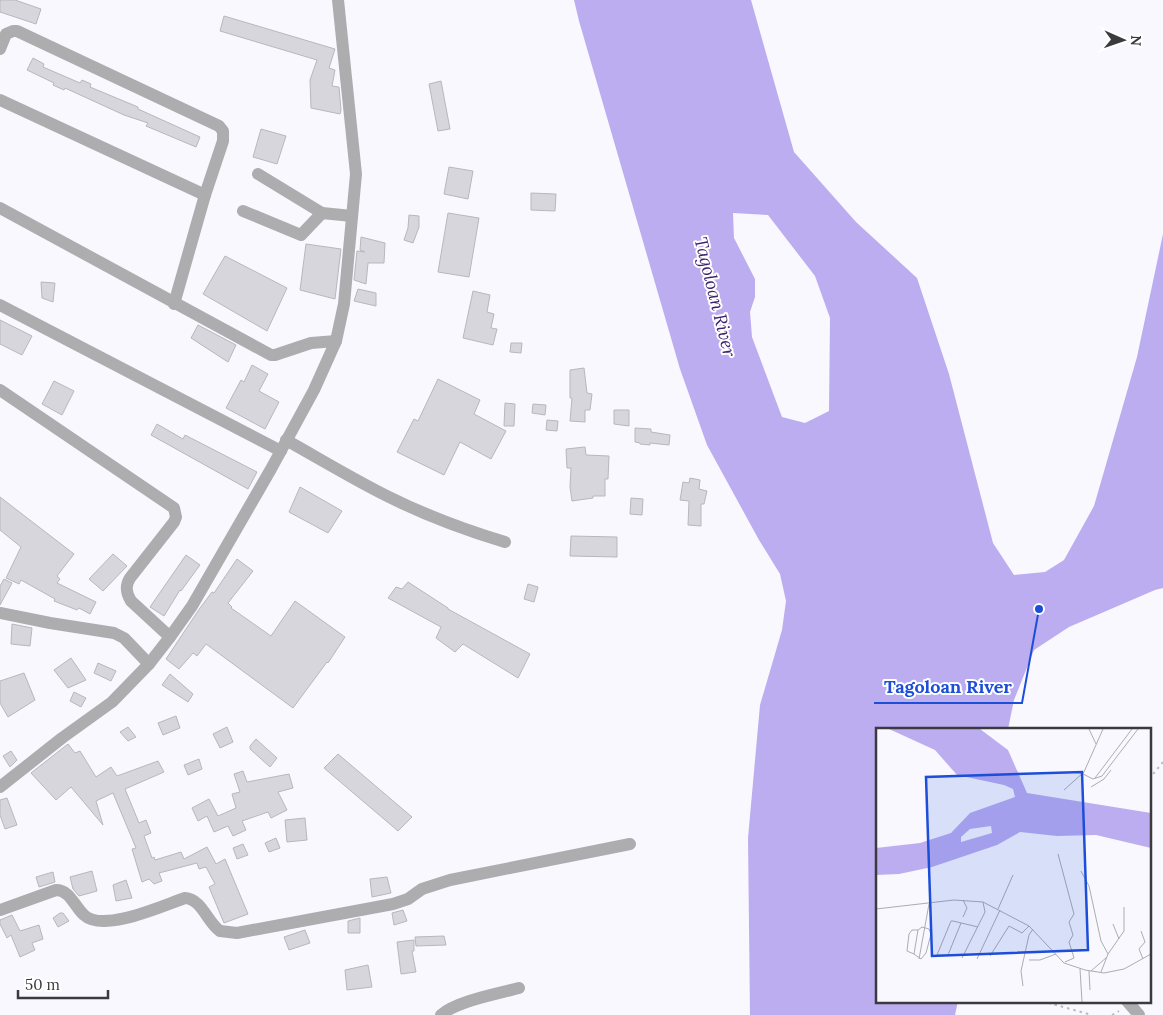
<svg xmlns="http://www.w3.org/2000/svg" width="1163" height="1015" font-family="Lora,serif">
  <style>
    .water { fill: #bcadf0; fill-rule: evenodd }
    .building { fill: #d7d6dd; stroke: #b8b7be }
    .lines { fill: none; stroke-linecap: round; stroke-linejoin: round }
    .path { stroke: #bbbac0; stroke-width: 2; stroke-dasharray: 2.5 4; stroke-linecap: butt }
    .minor { stroke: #adadb0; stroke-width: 12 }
    .labels { text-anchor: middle; stroke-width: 4; stroke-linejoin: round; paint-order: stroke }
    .water-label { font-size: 18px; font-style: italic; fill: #3d236f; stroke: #fff }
    .inset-road { fill: none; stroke: #adacb1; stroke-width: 1 }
    .view { fill: #1d4ed8; fill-opacity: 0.15; stroke: #1d4ed8; stroke-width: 2.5 }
    .inset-edge { fill: none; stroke: #3b3a3d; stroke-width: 2.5 }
    .leader { fill: none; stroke: #1d4ed8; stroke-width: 2 }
    .callout-dot { fill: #1d4ed8; stroke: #fff; stroke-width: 2 }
    .callout-label { font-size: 18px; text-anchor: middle; font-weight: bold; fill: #1d4ed8; stroke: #fff; stroke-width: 4; stroke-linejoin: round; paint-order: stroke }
  </style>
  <rect width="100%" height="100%" fill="#f9f8ff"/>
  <path class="water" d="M574 0H751L794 152 856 222 917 278 949 374 993 543 1014 575 1045 572 1064 560 1094 506 1137 357 1163 234V588L1155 590 1069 627 1034 650 1014 700 1008 729H877V1001H958L955 1015H750L748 838 760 705 782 630 786 601 780 574 759 540 707 445 680 369 579 21ZM733 213 768 215 815 276 830 318 829 411 805 423 782 417 752 337 750 312 755 297V279L734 238Z"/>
  <g class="building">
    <polygon points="0,0 15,0 41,9 36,24 0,12"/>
    <polygon points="224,16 335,49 329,68 335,70 332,86 339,87 341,110 340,114 311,108 310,80 317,60 220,31"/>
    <polygon points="33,58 44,64 43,67 80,83 82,80 91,84 90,87 138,107 138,109 200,137 196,147 146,126 148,123 124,115 65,88 64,90 53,85 54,83 27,70"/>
    <polygon points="441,81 450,129 438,131 429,84"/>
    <polygon points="261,129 286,136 277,164 253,157"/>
    <polygon points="449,167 473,171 468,199 444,194"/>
    <polygon points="531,193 556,194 555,211 531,210"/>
    <polygon points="448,213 479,218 469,277 438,272"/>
    <polygon points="409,215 419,216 419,227 413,243 404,240 408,228"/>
    <polygon points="361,237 385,243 384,263 368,263 366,284 354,280 357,251 365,252 360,250"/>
    <polygon points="306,244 341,249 335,299 300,290"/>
    <polygon points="225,256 287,288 267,331 203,294"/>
    <polygon points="41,282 55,283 53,302 42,298"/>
    <polygon points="358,289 376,293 376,306 354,301"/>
    <polygon points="473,291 490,295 487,312 494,314 491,328 497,329 493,345 463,338"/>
    <polygon points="0,320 32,336 22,355 0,344"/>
    <polygon points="198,325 236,345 228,362 191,338"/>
    <polygon points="511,343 522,343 521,353 510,352"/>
    <polygon points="252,365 268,374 259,391 279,402 265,429 226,408 241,380 244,382"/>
    <polygon points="584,368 587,393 592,394 590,410 585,410 585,422 570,421 572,398 570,398 570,370"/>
    <polygon points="438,379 480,400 474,414 506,431 491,459 460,442 444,475 397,452 414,419 418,421"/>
    <polygon points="54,381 74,391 62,415 42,404"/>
    <polygon points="505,403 515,404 514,426 504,426"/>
    <polygon points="533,404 546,405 545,415 532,413"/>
    <polygon points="614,410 629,410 629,426 614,424"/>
    <polygon points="547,420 558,421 557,431 546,430"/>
    <polygon points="157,424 183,439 185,435 257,472 248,489 151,435"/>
    <polygon points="635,428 651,429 651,432 670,435 669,445 650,443 650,445 640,444 640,443 635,442"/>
    <polygon points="585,447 586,455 609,456 608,479 605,479 605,496 593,496 593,498 572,501 570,487 571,468 567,468 566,449"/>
    <polygon points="690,478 700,480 699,489 707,491 704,504 701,504 701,526 688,525 689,501 680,500 683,482 689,483"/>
    <polygon points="300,487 342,511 328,533 289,512"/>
    <polygon points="0,497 74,554 57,576 60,579 57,583 96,602 90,614 79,608 77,610 54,601 55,599 21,580 19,584 6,578 21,547 0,530"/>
    <polygon points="631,498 643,499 642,515 630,514"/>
    <polygon points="571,536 617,537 617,557 570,556"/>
    <polygon points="113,554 127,566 103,591 89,579"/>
    <polygon points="186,555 200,565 181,591 180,590 164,616 150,607"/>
    <polygon points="237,559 253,571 228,603 232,607 231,608 271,636 295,601 345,637 328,663 327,662 293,708 206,644 197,656 193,653 179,669 166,659 200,608 212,592 214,593"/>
    <polygon points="4,579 12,583 0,605 0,586"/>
    <polygon points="408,582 448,608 448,609 530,654 518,678 463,644 455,652 436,638 441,627 388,598 396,587 402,589"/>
    <polygon points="528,584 538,587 534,602 524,599"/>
    <polygon points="12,624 32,628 30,646 11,644"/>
    <polygon points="71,658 86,680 68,688 54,670"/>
    <polygon points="98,663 116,671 111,681 94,673"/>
    <polygon points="24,673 35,700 8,717 0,703 0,681"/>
    <polygon points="170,674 193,694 188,702 162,685"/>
    <polygon points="74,692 86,698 81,707 70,701"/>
    <polygon points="176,716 180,728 163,735 158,723"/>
    <polygon points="128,727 136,737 128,741 120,732"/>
    <polygon points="227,727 233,742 220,748 213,734"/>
    <polygon points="256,739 277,758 270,767 250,749 250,746"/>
    <polygon points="68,744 75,753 80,751 96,777 111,767 117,776 158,761 164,772 125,789 139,823 146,820 151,833 144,836 152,858 154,857 155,860 181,852 184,859 207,847 216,864 225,859 248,914 224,923 209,887 215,884 206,867 199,869 197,863 159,873 162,881 154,884 149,879 142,882 132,849 136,848 113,793 96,801 103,825 71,787 56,800 31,773"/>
    <polygon points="11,751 17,760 10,767 3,756"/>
    <polygon points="338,754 412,817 398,831 324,768"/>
    <polygon points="199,759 202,769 188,775 184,765"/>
    <polygon points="243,771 247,782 289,774 293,788 278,792 287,810 271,818 268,812 242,821 246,830 233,836 228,826 214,832 207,816 198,821 192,808 209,799 218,816 236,808 232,794 240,792 234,774"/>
    <polygon points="7,798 17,825 5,829 0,815 0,800"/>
    <polygon points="305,818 307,840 287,842 285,820"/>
    <polygon points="276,838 280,848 269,852 265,843"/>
    <polygon points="243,844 248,855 237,859 233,848"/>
    <polygon points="92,871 97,891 79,896 73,889 70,877"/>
    <polygon points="53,872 55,882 39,887 36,877"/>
    <polygon points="387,877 391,893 372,897 370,879"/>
    <polygon points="126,880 132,898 116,901 113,885"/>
    <polygon points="403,910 407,921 394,925 392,913"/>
    <polygon points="60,913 63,913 69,921 58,927 53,918"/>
    <polygon points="12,915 20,931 39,925 43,939 32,943 35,950 20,957 11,935 7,938 0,924 0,920"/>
    <polygon points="360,918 360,933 348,933 348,921"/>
    <polygon points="305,930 310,943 289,950 284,937"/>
    <polygon points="444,936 446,945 416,946 415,937"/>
    <polygon points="414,940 414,951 412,951 416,972 401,974 397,942"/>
    <polygon points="368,965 372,987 347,990 345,970"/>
  </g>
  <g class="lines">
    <g class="path">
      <polyline points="1149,779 1163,762"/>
      <polyline points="1042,1001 1092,1015"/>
      <polyline points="1112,1015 1119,1011"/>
    </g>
    <g class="minor">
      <polyline points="0,49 6,34 13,31 17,31 219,126 223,131 223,141 205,195 174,304"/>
      <polyline points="0,100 205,195"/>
      <polyline points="258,174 322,213"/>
      <polyline points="0,208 271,355 275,355 311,343 336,341"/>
      <polyline points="243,211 301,235 322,213 352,216"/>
      <polyline points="0,305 281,451"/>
      <path d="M0 390 174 508 176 517 174 522 130 578C125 586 126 593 131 601L170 637"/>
      <path d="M286 440C320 459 353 479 387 496 425 515 465 530 505 542"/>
      <polyline points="0,613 50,623 114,633 124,638 149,664"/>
      <polyline points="0,787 62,738 112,702 149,664 170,637 192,606 271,469 314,390 336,341 344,304 356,174 338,0"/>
      <path d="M0 910 56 890C70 890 74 906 84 915 103 933 162 906 185 898 202 899 207 922 220 931L237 933 393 904 408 899 422 889 450 880 630 844"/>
      <polyline points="1127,1001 1139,1015"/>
      <path d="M441 1015C457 1001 497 994 519 988"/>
    </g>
  </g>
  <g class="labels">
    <g class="water-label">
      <text transform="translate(715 297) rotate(76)" y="6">Tagoloan River</text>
    </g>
  </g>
  <g transform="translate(876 728)">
    <rect width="275" height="275" fill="#f9f8ff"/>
    <path d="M13 1H104L132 22 151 65 275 85V120L220 107 181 108 144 104 121 117 56 139 23 146 0 147V120L44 115 75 105 94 85 139 69 137 61 128 57 81 47 59 22ZM115 98 116 105 85 114V109L94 101Z" fill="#bcadf0" fill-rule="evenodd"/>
    <path class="inset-road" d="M213 1 220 16M207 46 217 51 226 48 262 1M219 50 256 1M215 59 228 51 235 42M188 62 208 44 227 1M182 126 198 186 193 194 197 207 193 214 198 230 189 234M205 143 213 158 225 213 232 226M0 181 78 172 107 174 153 198 188 235 209 242 228 245 248 241 275 226M122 181 137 147M87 189 91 180 87 172M85 195 72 227H61L75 193H77L102 199M237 196 243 211M46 199 53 201 55 206 50 225 45 231 38 226 42 202ZM265 203 269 214 263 221 267 231M38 226 31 223 33 206 36 202H42M114 228 133 198 146 205 153 198M86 230 109 184 107 174M43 231 53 176M101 231 124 182M153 232H164L180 226M204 241 206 274M213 243 214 262M215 243 231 229M225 244 232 226 248 203V179M147 258 145 243 153 207 157 201"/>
    <path class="view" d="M206 44 212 222 56 228 50 49Z"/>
    <rect width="275" height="275" class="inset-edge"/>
  </g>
  <path class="leader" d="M1039 609L1022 703H874"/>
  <circle class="callout-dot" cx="1039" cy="609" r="5"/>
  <g class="callout-label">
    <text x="948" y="693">Tagoloan River</text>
  </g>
  <g transform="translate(1123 40) rotate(92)" stroke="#ffffff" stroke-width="4" paint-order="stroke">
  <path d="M0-4L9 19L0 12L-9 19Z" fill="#3b3a3d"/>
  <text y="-8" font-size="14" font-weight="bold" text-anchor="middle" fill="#3b3a3d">N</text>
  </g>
  <path d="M18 990v8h90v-8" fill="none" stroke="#3b3a3d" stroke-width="2.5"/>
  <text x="25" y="990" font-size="15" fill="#3b3a3d" stroke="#ffffff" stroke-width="4" paint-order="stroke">50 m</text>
</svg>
